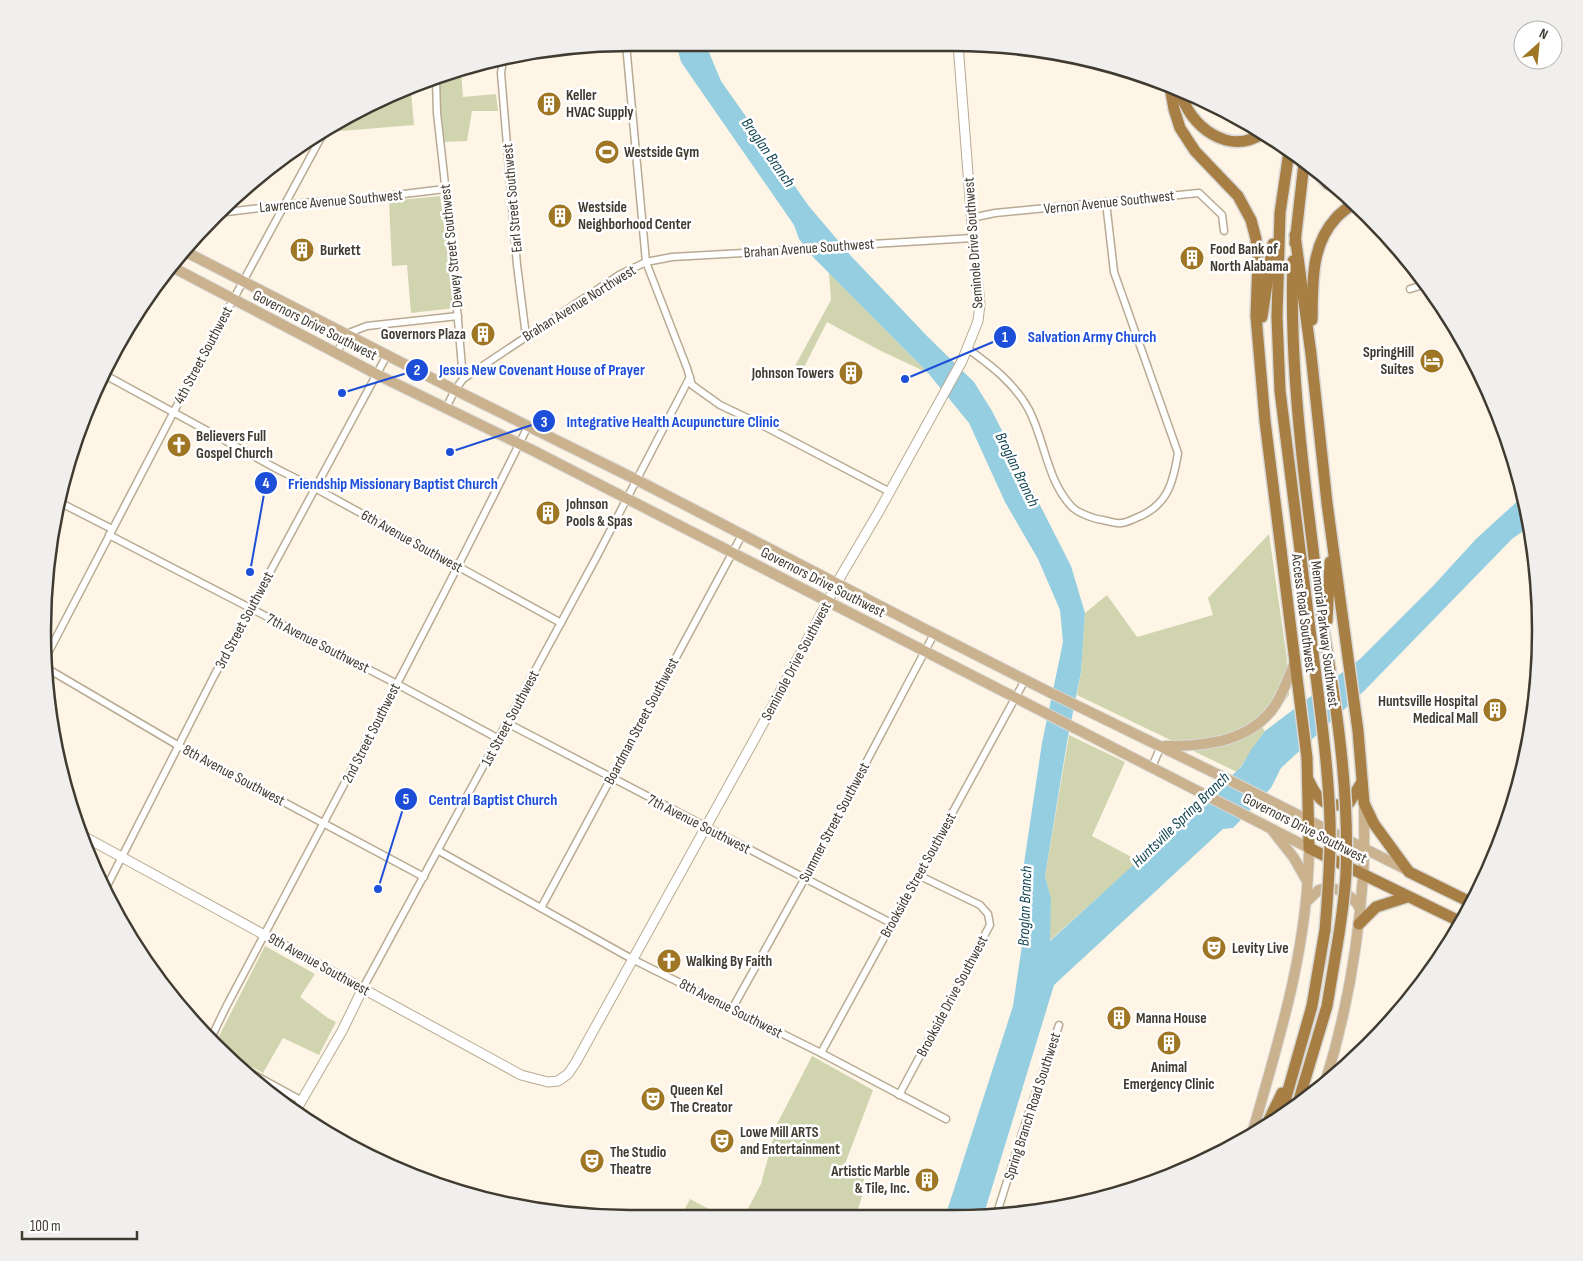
<svg xmlns="http://www.w3.org/2000/svg" width="1583" height="1261" font-family="'Sofia Sans Condensed',sans-serif">
  <style>
    .green { fill: #d0d5b0 }
    .water { fill: #94cee0 }
    .lines { fill: none; stroke-linecap: round; stroke-linejoin: round }
    .street-casing { stroke: #b9ab93; stroke-width: 9 }
    .secondary-casing { stroke: #b9ab93; stroke-width: 11 }
    .primary-casing { stroke: #d9d8d6; stroke-width: 12 }
    .highway-casing { stroke: #d9d8d6; stroke-width: 14 }
    .street { stroke: #fff; stroke-width: 6 }
    .secondary { stroke: #fff; stroke-width: 9 }
    .primary { stroke: #cab28f; stroke-width: 10 }
    .highway { stroke: #a77f44; stroke-width: 11 }
    .highway-bridge-casing { stroke: #d9d8d6; stroke-width: 14; stroke-linecap: butt }
    .highway-bridge { stroke: #a77f44; stroke-width: 11 }
    .labels { text-anchor: middle; stroke-width: 5; stroke-linejoin: round; paint-order: stroke }
    .poi-label { font-size: 15px; font-weight: bold; fill: #403b30; stroke: #fff; text-anchor: start }
    .street-label { font-size: 15px; fill: #403b30; stroke: #fff }
    .water-label { font-size: 16px; font-style: italic; fill: #134553; stroke: #fff }
    .rim { fill: none; stroke: #403b30; stroke-width: 2.5 }
    .leader { fill: none; stroke: #1d4ed8; stroke-width: 2 }
    .callout-dot { fill: #1d4ed8; stroke: #fff; stroke-width: 2 }
    .mark-label { font-size: 15px; text-anchor: middle; font-weight: bold; fill: #fff }
    .callout-label { font-size: 16px; text-anchor: middle; font-weight: bold; fill: #1d4ed8; stroke: #fff; stroke-width: 5; stroke-linejoin: round; paint-order: stroke }
  </style>
  <rect width="100%" height="100%" fill="#fef5e6"/>
  <g class="green">
    <polygon points="461,70 463,97 496,94 498,111 472,111 467,141 444,142 437,80"/>
    <polygon points="411,91 414,125 329,132 332,124 337,121"/>
    <polygon points="440,196 455,308 411,313 407,265 392,266 389,201"/>
    <polygon points="829,273 928,373 881,351 827,322 798,379 790,375 831,300"/>
    <polygon points="1269,534 1287,659 1289,695 1274,715 1261,726 1265,731 1237,772 1077,695 1081,672 1085,613 1107,595 1137,637 1213,615 1208,598"/>
    <polygon points="1069,735 1125,762 1092,836 1139,861 1049,941 1051,898 1045,876"/>
    <polygon points="265,946 315,974 300,997 328,1018 336,1022 319,1055 283,1038 263,1073 231,1056 216,1042"/>
    <polygon points="812,1056 873,1090 845,1164 864,1175 864,1191 855,1218 743,1218 761,1184 777,1124"/>
    <polygon points="690,1199 724,1217 723,1218 680,1218"/>
  </g>
  <polygon class="water" points="676,43 705,43 721,81 808,205 851,256 928,337 974,382 992,411 1071,566 1085,613 1081,672 1067,742 1045,876 1051,898 1050,941 1241,767 1251,750 1265,731 1360,659 1433,586 1476,539 1522,497 1529,527 1512,539 1364,691 1281,768 1271,788 1233,828 1223,829 1054,985 983,1217 945,1217 1013,1006 1027,912 1022,877 1042,743 1063,642 1060,610 1038,559 1005,502 969,423 928,373 814,258 799,239 794,225 681,62"/>
  <g class="lines">
    <defs>
      <g id="street">
        <polyline points="626,44 646,262 687,368 692,385 720,405 762,425 890,492"/>
        <polyline points="503,59 501,73 517,265 526,336"/>
        <polyline points="436,80 437,113 451,238 463,379 455,390 446,408"/>
        <polyline points="218,213 312,202 362,199 445,189"/>
        <polyline points="971,218 995,213 1199,193 1222,215 1224,231"/>
        <polyline points="1410,289 1426,284"/>
        <path d="M968 349C992 366 1015 384 1029 410 1045 441 1047 481 1072 507 1078 513 1094 519 1103 520 1108 521 1116 524 1121 523 1126 523 1131 520 1136 518 1167 506 1173 484 1178 453L1114 272 1106 202"/>
        <polyline points="337,353 346,334 367,326 458,316"/>
        <polyline points="105,375 279,470 315,488 561,623"/>
        <polyline points="463,379 619,275 646,262 672,257 761,252 805,248 973,238"/>
        <polyline points="59,502 112,529"/>
        <polyline points="109,535 397,684 499,739"/>
        <polyline points="46,657 206,350 325,130"/>
        <polyline points="48,669 179,746 424,877"/>
        <polyline points="507,723 891,923"/>
        <polyline points="1152,767 1161,746"/>
        <polyline points="439,851 632,959 821,1053 946,1119"/>
        <polyline points="106,888 214,676 387,355"/>
        <polyline points="541,908 742,535"/>
        <polyline points="363,988 596,558 690,377"/>
        <polyline points="732,1009 805,878 934,634"/>
        <path d="M211 1038 226 1007C328 814 432 622 528 426"/>
        <polyline points="821,1053 1025,680"/>
        <polyline points="251,1073 302,1101"/>
        <polyline points="899,1095 990,925 988,914 980,905 918,875"/>
        <polyline points="996,1216 1027,1118 1059,1025"/>
      </g>
      <g id="secondary">
        <polyline points="605,46 640,43"/>
        <polyline points="85,837 521,1075 548,1082 558,1081 568,1074 576,1062 770,711 842,574 878,513 962,361 978,321 980,304 973,238 958,44"/>
        <polyline points="295,1112 342,1031 363,988"/>
      </g>
      <g id="primary">
        <polyline points="186,252 455,390 637,480 917,625 1051,693 1221,776 1409,871"/>
        <path d="M174 268 382 377 532 450 1309 848C1308 949 1279 1040 1251 1137"/>
        <path d="M1165 746C1206 746 1252 742 1276 704 1284 691 1289 676 1295 662"/>
        <polyline points="1272,830 1294,858 1307,881"/>
        <path d="M1307 901C1311 898 1315 893 1319 890 1334 883 1354 896 1360 909"/>
        <path d="M1325 1083C1346 1016 1358 947 1363 877 1365 853 1364 828 1364 804"/>
      </g>
      <g id="highway">
        <polyline points="1170,87 1174,109 1180,128 1195,151 1238,196 1251,220 1256,239 1258,259 1256,316 1265,421 1307,758 1309,848 1461,922"/>
        <path d="M1180 91C1189 126 1229 157 1263 133"/>
        <polyline points="1289,152 1280,213 1277,317 1280,391 1313,653"/>
        <polyline points="1319,174 1328,184 1341,189"/>
        <polyline points="1295,235 1311,354 1327,503 1358,731 1364,803 1374,824 1409,872 1472,903"/>
        <polyline points="1295,243 1304,163"/>
        <path d="M1293 261C1290 344 1298 425 1308 508 1314 556 1319 603 1327 651"/>
        <polyline points="1262,317 1273,244"/>
        <path d="M1312 320C1313 284 1310 246 1336 218 1341 212 1348 208 1354 203"/>
        <polyline points="1327,621 1330,562"/>
        <path d="M1309 781C1318 801 1327 809 1349 803L1362 782"/>
        <polyline points="1359,924 1376,907 1407,897"/>
        <polyline points="1298,1103 1327,1006 1339,934"/>
        <polyline points="1281,1115 1312,1006 1325,930"/>
        <polyline points="1266,1126 1282,1093"/>
      </g>
    </defs>
    <use href="#street" class="street-casing"/>
    <use href="#secondary" class="secondary-casing"/>
    <use href="#primary" class="primary-casing"/>
    <use href="#highway" class="highway-casing"/>
    <use href="#street" class="street"/>
    <use href="#secondary" class="secondary"/>
    <use href="#primary" class="primary"/>
    <use href="#highway" class="highway"/>
    <defs>
      <g id="highway-bridge">
        <path d="M1327 651C1339 724 1349 798 1346 873 1345 893 1342 914 1339 934"/>
        <path d="M1313 653C1320 708 1328 764 1330 820 1331 857 1328 893 1325 930"/>
      </g>
    </defs>
    <use href="#highway-bridge" class="highway-bridge-casing"/>
    <use href="#highway-bridge" class="highway-bridge"/>
  </g>
  <defs>
    <symbol id="building-disc" viewBox="-11 -11 22 22"><circle r="9.5" fill="#9f7624" stroke="#fff"/><path d="M-4-6H4V6H1V3H-1V6H-4ZM-2.5-4.3h1.7v1.8h-1.7ZM.8-4.3h1.7v1.8H.8ZM-2.5-1h1.7V.8h-1.7ZM.8-1h1.7V.8H.8Z" fill="#fff"/></symbol>
    <symbol id="stadium-disc" viewBox="-11 -11 22 22"><circle r="9.5" fill="#9f7624" stroke="#fff"/><path d="M0-5a6.5 5 0 1 0 0 10a6.5 5 0 1 0 0-10ZM-3.5-1.8h7v3.6h-7Z" fill="#fff"/></symbol>
    <symbol id="hotel-disc" viewBox="-11 -11 22 22"><circle r="9.5" fill="#9f7624" stroke="#fff"/><path d="M-6-4.5h1.5V1H6V5H4.5V3h-9V5H-6ZM-4 0a1.8 1.8 0 1 1 3.6 0ZM.5 0V-2.5h3Q6-2.5 6 0Z" fill="#fff"/></symbol>
    <symbol id="church-disc" viewBox="-11 -11 22 22"><circle r="9.5" fill="#9f7624" stroke="#fff"/><path d="M-1.2-6h2.4v3.5h3.3v2.4h-3.3V6h-2.4V-.1h-3.3v-2.4h3.3Z" fill="#fff"/></symbol>
    <symbol id="theatre-disc" viewBox="-11 -11 22 22"><circle r="9.5" fill="#9f7624" stroke="#fff"/><path d="M-5-5.5Q0-4 5-5.5V0Q5 5 0 6Q-5 5-5 0ZM-3.3-2.5H-1v1.5H-3.3ZM1-2.5H3.3v1.5H1ZM-2.8 1Q0 5.5 2.8 1Z" fill="#fff"/></symbol>
  </defs>
  <g fill-rule="evenodd">
    <use href="#building-disc" x="535" y="90" width="28" height="28"/>
    <use href="#stadium-disc" x="593" y="138" width="28" height="28"/>
    <use href="#building-disc" x="546" y="202" width="28" height="28"/>
    <use href="#building-disc" x="288" y="236" width="28" height="28"/>
    <use href="#building-disc" x="1178" y="244" width="28" height="28"/>
    <use href="#building-disc" x="469" y="320" width="28" height="28"/>
    <use href="#hotel-disc" x="1418" y="347" width="28" height="28"/>
    <use href="#building-disc" x="837" y="359" width="28" height="28"/>
    <use href="#church-disc" x="165" y="431" width="28" height="28"/>
    <use href="#building-disc" x="534" y="499" width="28" height="28"/>
    <use href="#building-disc" x="1481" y="696" width="28" height="28"/>
    <use href="#theatre-disc" x="1200" y="934" width="28" height="28"/>
    <use href="#church-disc" x="655" y="947" width="28" height="28"/>
    <use href="#building-disc" x="1105" y="1004" width="28" height="28"/>
    <use href="#building-disc" x="1155" y="1029" width="28" height="28"/>
    <use href="#theatre-disc" x="639" y="1085" width="28" height="28"/>
    <use href="#theatre-disc" x="708" y="1127" width="28" height="28"/>
    <use href="#theatre-disc" x="578" y="1147" width="28" height="28"/>
    <use href="#building-disc" x="913" y="1166" width="28" height="28"/>
  </g>
  <g class="labels">
    <g class="poi-label">
      <text x="566" y="100">Keller<tspan x="566" dy="17">HVAC Supply</tspan></text>
      <text x="624" y="157">Westside Gym</text>
      <text x="578" y="212">Westside<tspan x="578" dy="17">Neighborhood Center</tspan></text>
      <text x="1210" y="254">Food Bank of<tspan x="1210" dy="17">North Alabama</tspan></text>
      <text x="320" y="255">Burkett</text>
      <text x="466" y="339" text-anchor="end">Governors Plaza</text>
      <text x="1414" y="357" text-anchor="end">SpringHill<tspan x="1414" dy="17">Suites</tspan></text>
      <text x="834" y="378" text-anchor="end">Johnson Towers</text>
      <text x="196" y="441">Believers Full<tspan x="196" dy="17">Gospel Church</tspan></text>
      <text x="566" y="509">Johnson<tspan x="566" dy="17">Pools &amp; Spas</tspan></text>
      <text x="1478" y="706" text-anchor="end">Huntsville Hospital<tspan x="1478" dy="17">Medical Mall</tspan></text>
      <text x="1232" y="953">Levity Live</text>
      <text x="686" y="966">Walking By Faith</text>
      <text x="1136" y="1023">Manna House</text>
      <text x="1169" y="1072" text-anchor="middle">Animal<tspan x="1169" dy="17">Emergency Clinic</tspan></text>
      <text x="670" y="1095">Queen Kel<tspan x="670" dy="17">The Creator</tspan></text>
      <text x="740" y="1137">Lowe Mill ARTS<tspan x="740" dy="17">and Entertainment</tspan></text>
      <text x="610" y="1157">The Studio<tspan x="610" dy="17">Theatre</tspan></text>
      <text x="910" y="1176" text-anchor="end">Artistic Marble<tspan x="910" dy="17">&amp; Tile, Inc.</tspan></text>
    </g>
    <g class="street-label">
      <text transform="translate(512 198) rotate(-95)" y="5">Earl Street Southwest</text>
      <text transform="translate(331 201) rotate(-5)" y="5">Lawrence Avenue Southwest</text>
      <text transform="translate(1109 202) rotate(-6)" y="5">Vernon Avenue Southwest</text>
      <text transform="translate(973 243) rotate(-94)" y="5">Seminole Drive Southwest</text>
      <text transform="translate(451 246) rotate(-96)" y="5">Dewey Street Southwest</text>
      <text transform="translate(809 248) rotate(-4)" y="5">Brahan Avenue Southwest</text>
      <text transform="translate(579 303) rotate(-32)" y="5">Brahan Avenue Northwest</text>
      <text transform="translate(315 325) rotate(27)" y="5">Governors Drive Southwest</text>
      <text transform="translate(203 355) rotate(-62)" y="5">4th Street Southwest</text>
      <text transform="translate(412 541) rotate(29)" y="5">6th Avenue Southwest</text>
      <text transform="translate(823 582) rotate(27)" y="5">Governors Drive Southwest</text>
      <text transform="translate(1304 613) rotate(83)" y="5">Access Road Southwest</text>
      <text transform="translate(244 620) rotate(-62)" y="5">3rd Street Southwest</text>
      <text transform="translate(1325 634) rotate(83)" y="5">Memorial Parkway Southwest</text>
      <text transform="translate(318 643) rotate(27)" y="5">7th Avenue Southwest</text>
      <text transform="translate(796 661) rotate(-62)" y="5">Seminole Drive Southwest</text>
      <text transform="translate(510 718) rotate(-62)" y="5">1st Street Southwest</text>
      <text transform="translate(641 721) rotate(-62)" y="5">Boardman Street Southwest</text>
      <text transform="translate(371 733) rotate(-63)" y="5">2nd Street Southwest</text>
      <text transform="translate(234 775) rotate(28)" y="5">8th Avenue Southwest</text>
      <text transform="translate(834 822) rotate(-62)" y="5">Summer Street Southwest</text>
      <text transform="translate(699 824) rotate(27)" y="5">7th Avenue Southwest</text>
      <text transform="translate(1305 828) rotate(27)" y="5">Governors Drive Southwest</text>
      <text transform="translate(918 875) rotate(-61)" y="5">Brookside Street Southwest</text>
      <text transform="translate(319 964) rotate(29)" y="5">9th Avenue Southwest</text>
      <text transform="translate(952 996) rotate(-62)" y="5">Brookside Drive Southwest</text>
      <text transform="translate(731 1008) rotate(27)" y="5">8th Avenue Southwest</text>
      <text transform="translate(1032 1106) rotate(-72)" y="5">Spring Branch Road Southwest</text>
    </g>
    <g class="water-label">
      <text transform="translate(769 152) rotate(55)" y="6">Broglan Branch</text>
      <text transform="translate(1018 469) rotate(64)" y="6">Broglan Branch</text>
      <text transform="translate(1180 819) rotate(-44)" y="6">Huntsville Spring Branch</text>
      <text transform="translate(1024 906) rotate(-88)" y="6">Broglan Branch</text>
    </g>
  </g>
  <path d="M0 0H1583V1261H0ZM630 51H953A579 579 0 0 1 1532 630V631A579 579 0 0 1 953 1210H630A579 579 0 0 1 51 631V630A579 579 0 0 1 630 51Z" fill="#f0efee" fill-rule="evenodd"/>
  <path class="rim" d="M630 51H953A579 579 0 0 1 1532 630V631A579 579 0 0 1 953 1210H630A579 579 0 0 1 51 631V630A579 579 0 0 1 630 51Z"/>
  <path class="leader" d="M905 379L1005 337M342 393L417 370M450 452L544 421M250 572L266 483M378 889L406 799"/>
  <g class="callout-dot">
    <circle cx="905" cy="379" r="5"/>
    <circle cx="342" cy="393" r="5"/>
    <circle cx="450" cy="452" r="5"/>
    <circle cx="250" cy="572" r="5"/>
    <circle cx="378" cy="889" r="5"/>
    <circle cx="1005" cy="337" r="12"/>
    <circle cx="417" cy="370" r="12"/>
    <circle cx="544" cy="421" r="12"/>
    <circle cx="266" cy="483" r="12"/>
    <circle cx="406" cy="799" r="12"/>
  </g>
  <g class="mark-label">
    <text x="1005" y="342">1</text>
    <text x="417" y="375">2</text>
    <text x="544" y="427">3</text>
    <text x="266" y="488">4</text>
    <text x="406" y="804">5</text>
  </g>
  <g class="callout-label">
    <text x="1092" y="342">Salvation Army Church</text>
    <text x="542" y="375">Jesus New Covenant House of Prayer</text>
    <text x="673" y="427">Integrative Health Acupuncture Clinic</text>
    <text x="393" y="489">Friendship Missionary Baptist Church</text>
    <text x="493" y="805">Central Baptist Church</text>
  </g>
  <g transform="translate(1538 45) rotate(27)"><circle r="24" fill="#ffffff" stroke="#b3b1ac"/>
  <path d="M0-4L9 19L0 12L-9 19Z" fill="#9f7624"/>
  <text y="-8" font-size="14" font-weight="bold" text-anchor="middle" fill="#403b30">N</text>
  </g>
  <path d="M22 1231v8h115v-8" fill="none" stroke="#403b30" stroke-width="2.5"/>
  <text x="30" y="1231" font-size="15" fill="#403b30" stroke="#ffffff" stroke-width="4" paint-order="stroke">100 m</text>
</svg>
